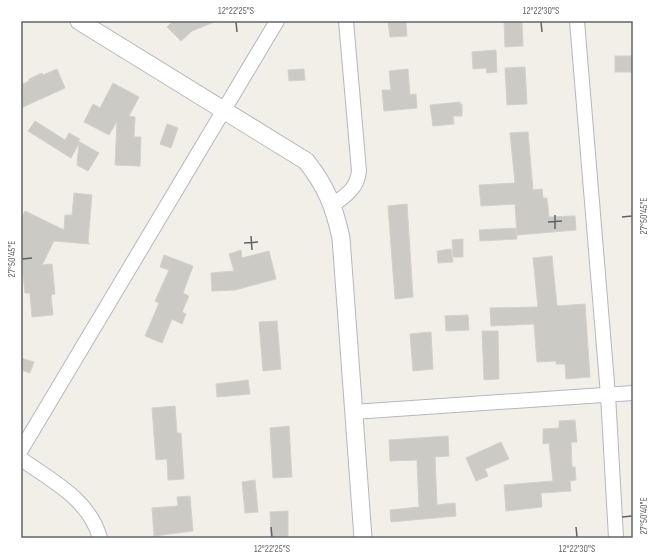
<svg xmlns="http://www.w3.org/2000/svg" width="654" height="559" font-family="'Sofia Sans Condensed',sans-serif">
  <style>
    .building { fill: #cccac5; stroke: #d6d1c6 }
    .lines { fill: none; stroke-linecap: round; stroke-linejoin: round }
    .minor-casing { stroke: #b5b8bc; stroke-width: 16 }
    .tertiary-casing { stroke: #b5b8bc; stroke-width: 19 }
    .minor { stroke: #fff; stroke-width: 14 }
    .tertiary { stroke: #fff; stroke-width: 17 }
    .ticks { fill: none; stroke: #5f6368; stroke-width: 1.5 }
    .neatline { fill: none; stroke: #5f6368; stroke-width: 1.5 }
    .ticks-label { font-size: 10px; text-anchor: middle; fill: #5f6368 }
  </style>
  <rect width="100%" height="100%" fill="#f1efe8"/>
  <g class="building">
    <polygon points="173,21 214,21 214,22 192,31 181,41 167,27"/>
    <polygon points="388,21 406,21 407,36 390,37"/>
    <polygon points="504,21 522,21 523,46 505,47"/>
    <polygon points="496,50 497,72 487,73 486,68 473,69 472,52"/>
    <rect x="615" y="56" width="18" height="16"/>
    <polygon points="525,67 527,104 507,105 505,68"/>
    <polygon points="57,69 65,88 21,108 21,85 29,81 29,79 42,73 43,75"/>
    <polygon points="304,69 305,80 289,81 288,70"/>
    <polygon points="408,69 410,95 416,94 417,108 384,111 382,90 391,90 389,71"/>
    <polygon points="113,83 139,97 129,116 135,117 134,137 141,137 140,166 115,165 117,121 109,135 84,122 93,104 100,108"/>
    <polygon points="460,102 460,105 462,104 462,116 453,116 454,124 433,126 430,105"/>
    <polygon points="35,121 65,140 69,133 80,139 78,141 99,153 88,171 77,165 79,143 71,158 28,131"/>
    <polygon points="167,124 178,128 171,148 160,144"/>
    <polygon points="528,132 533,190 542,189 543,198 547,198 549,217 575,216 576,230 517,235 515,204 481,206 479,185 515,183 510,133"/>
    <polygon points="74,193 92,195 88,242 90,244 54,241 42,265 52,264 55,294 51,295 53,315 32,317 30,293 25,293 21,253 21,220 25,211 64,230 65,215 72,215"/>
    <polygon points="407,204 413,297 395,299 388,206"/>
    <polygon points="516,228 517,239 480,241 479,230"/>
    <polygon points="463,239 463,257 453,257 452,240"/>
    <polygon points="451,249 453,262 438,263 437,251"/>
    <polygon points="241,250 242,258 269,251 276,279 235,290 212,291 211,273 234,271 229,254"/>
    <polygon points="164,255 193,266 183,293 189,296 182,312 186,314 182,324 172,319 162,343 145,336 159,303 155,301 169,270 160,267"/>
    <polygon points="552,256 557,306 585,304 590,377 566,379 565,364 556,364 556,361 537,362 534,324 491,326 490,308 538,307 533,258"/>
    <polygon points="468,315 469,330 446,331 445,316"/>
    <polygon points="277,321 281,369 263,371 259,322"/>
    <polygon points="482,331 498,331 499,379 484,380"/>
    <polygon points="431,332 433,369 413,371 410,334"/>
    <polygon points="21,358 34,362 30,373 21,370"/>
    <polygon points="248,380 250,394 217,397 216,384"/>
    <polygon points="175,406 177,433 181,433 184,479 168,480 167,459 156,460 152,408"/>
    <polygon points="575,420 577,442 571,442 572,467 575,467 576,480 570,481 571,491 541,493 542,507 506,511 504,485 553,481 549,443 543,444 543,429 559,428 559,421"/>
    <polygon points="289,426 292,477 273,478 270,428"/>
    <polygon points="448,436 449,456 435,457 437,505 455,503 456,516 391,522 390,510 419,507 417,460 390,461 389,440"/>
    <polygon points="501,442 509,459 485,469 488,476 476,481 466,458"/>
    <polygon points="255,480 258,512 245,513 242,482"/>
    <polygon points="190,496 193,531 154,536 152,508 178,506 177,497"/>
    <polygon points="288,511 288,538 271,538 270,512"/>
  </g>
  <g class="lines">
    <defs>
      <g id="minor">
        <polyline points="577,21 608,395 616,538"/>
        <path d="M333 205C346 195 357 189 359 171L346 21"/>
        <polyline points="353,412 633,393"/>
        <polyline points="21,450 277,21"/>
        <path d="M21 459C52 481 89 499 100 538"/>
      </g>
      <path id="tertiary" d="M79 21 306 161C326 186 334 206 341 238L363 538"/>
    </defs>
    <use href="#minor" class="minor-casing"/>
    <use href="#tertiary" class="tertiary-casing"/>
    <use href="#minor" class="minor"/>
    <use href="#tertiary" class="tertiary"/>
  </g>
  <path class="ticks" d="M236 22 237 32M541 22 542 32M555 215V229M622 217 632 216M548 222 562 221M251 236 252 250M244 243 258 242M22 259 32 258M622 517 632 516M271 527 272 537M576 527 577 537"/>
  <rect width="654" height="559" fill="none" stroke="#ffffff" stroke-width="44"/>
  <rect x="22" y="22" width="610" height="515" class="neatline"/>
  <g class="ticks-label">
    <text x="236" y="14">12°22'25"S</text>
    <text x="541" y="14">12°22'30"S</text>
    <text transform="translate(643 216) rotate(-90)" y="4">27°50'45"E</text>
    <text transform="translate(11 259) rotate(-90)" y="4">27°50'45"E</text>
    <text transform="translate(643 516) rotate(-90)" y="4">27°50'40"E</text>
    <text x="272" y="552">12°22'25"S</text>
    <text x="577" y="552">12°22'30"S</text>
  </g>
</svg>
